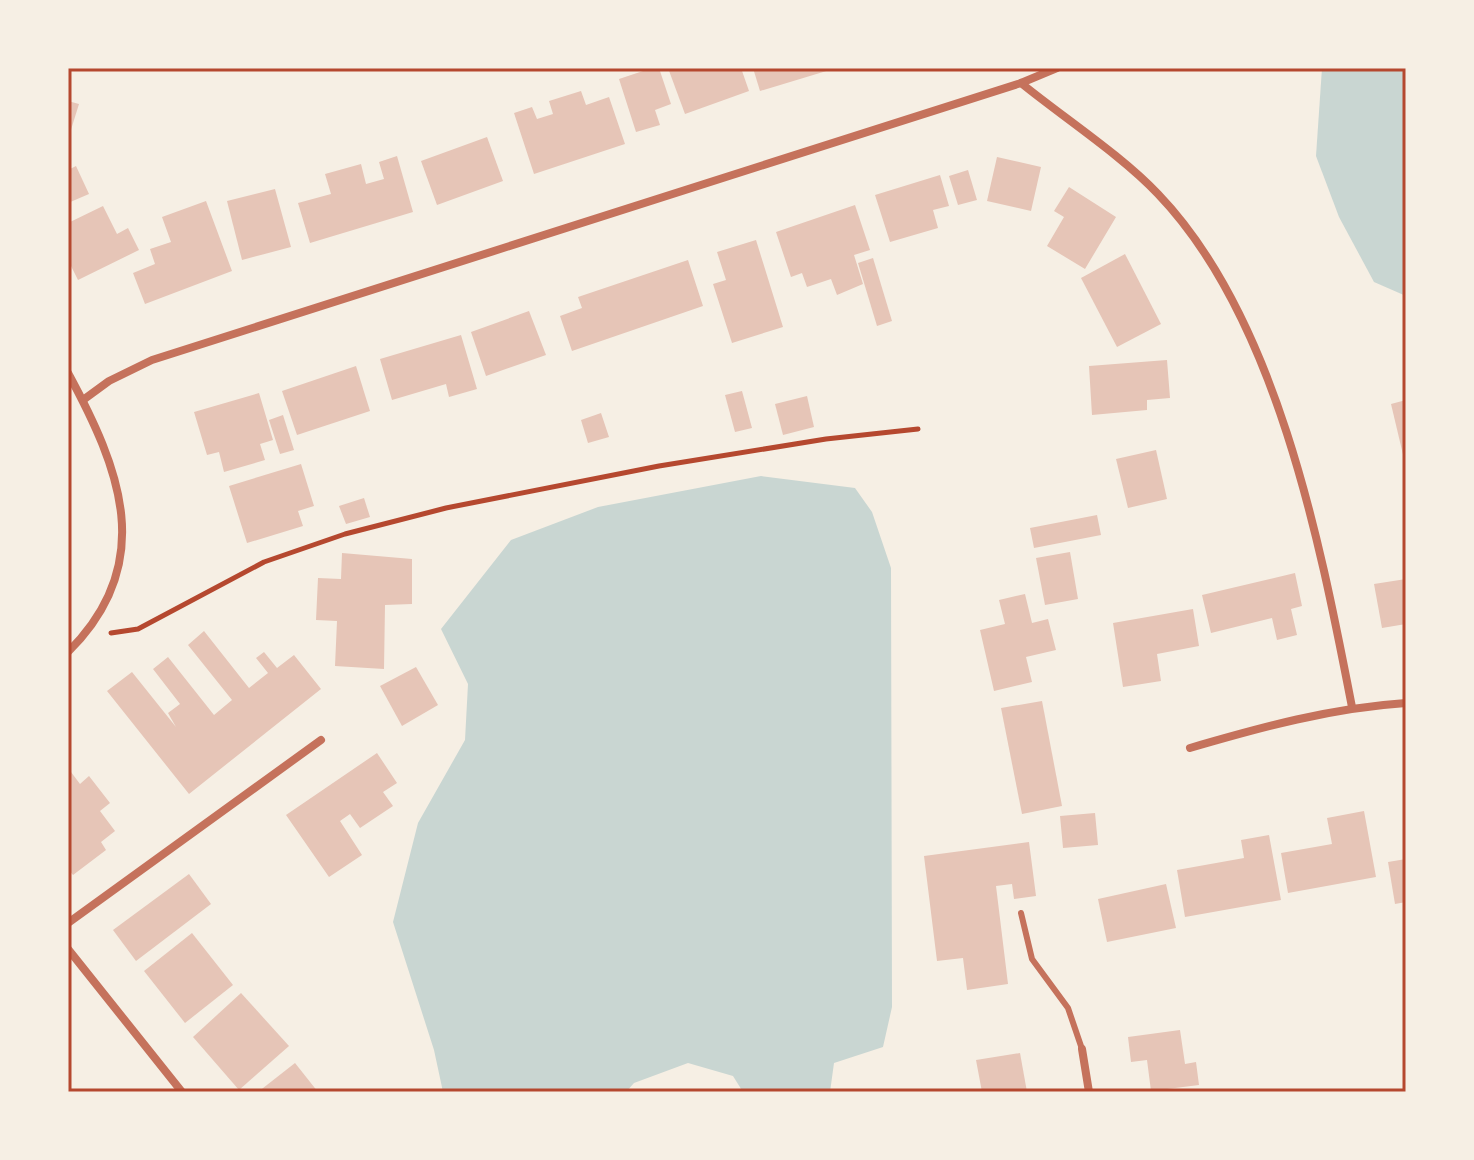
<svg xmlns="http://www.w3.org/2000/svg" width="1474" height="1160" font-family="Inter,sans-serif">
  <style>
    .water { fill: #c9d6d2 }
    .building { fill: #e6c5b7 }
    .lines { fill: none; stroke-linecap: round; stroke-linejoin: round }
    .path { stroke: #b5482f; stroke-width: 5 }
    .service { stroke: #c5725c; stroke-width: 6 }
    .minor { stroke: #c5725c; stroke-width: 8 }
    .neatline { fill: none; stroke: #b5482f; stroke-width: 3 }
  </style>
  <rect width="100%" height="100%" fill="#f6efe4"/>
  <g class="water">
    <polygon points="1322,68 1406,68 1406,296 1374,282 1339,217 1316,156"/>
    <polygon points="761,476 855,488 872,512 891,568 892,1007 883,1047 834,1063 830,1092 743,1092 733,1076 688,1063 634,1083 626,1092 443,1092 434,1050 393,922 418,823 465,740 468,684 441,629 511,540 598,507"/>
  </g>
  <g class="building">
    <polygon points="652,68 659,68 671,104 655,110 660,125 636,132 619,79"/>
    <polygon points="668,68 741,68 749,91 685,114"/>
    <polygon points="753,68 833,68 833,69 760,91"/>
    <polygon points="581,91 586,105 609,97 625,144 534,174 514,113 532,107 537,119 553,114 549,101"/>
    <polygon points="68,101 79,104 69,136 68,136"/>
    <polygon points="487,137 503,181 437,205 421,161"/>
    <polygon points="397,156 413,212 310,243 298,203 331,194 325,174 361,164 366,184 384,179 379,162"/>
    <polygon points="997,157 1041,167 1031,211 987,201"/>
    <polygon points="76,166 89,194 68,203 68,170"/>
    <polygon points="968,170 977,200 958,205 949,176"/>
    <polygon points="940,175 949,206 933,210 938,228 890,242 875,195"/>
    <polygon points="1069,187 1116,217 1085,269 1047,246 1064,217 1054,211"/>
    <polygon points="275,189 291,247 242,260 227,201"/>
    <polygon points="206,201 232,271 145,304 133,273 155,264 150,249 171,242 162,217"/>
    <polygon points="855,205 870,250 854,255 863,284 837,295 831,279 807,287 802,273 791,277 776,232"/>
    <polygon points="103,206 117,234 128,228 139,250 78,280 68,260 68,223"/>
    <polygon points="756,240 783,327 732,343 713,284 726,280 717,252"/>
    <polygon points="1125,254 1161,324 1117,347 1081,278"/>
    <polygon points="873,258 892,321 877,326 858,263"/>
    <polygon points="688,260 703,306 572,351 560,316 582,308 578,297"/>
    <polygon points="529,311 546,355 486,376 471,332"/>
    <polygon points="461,335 477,389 449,397 446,384 392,400 380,359"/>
    <polygon points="1167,360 1170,398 1147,400 1147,410 1092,415 1089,366"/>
    <polygon points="356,366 370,411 297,435 282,391"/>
    <polygon points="742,391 752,428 735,432 725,395"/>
    <polygon points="259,393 273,440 260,444 265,460 224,472 219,452 207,455 194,412"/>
    <polygon points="807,396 814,427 783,435 775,404"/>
    <polygon points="1406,400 1406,463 1405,463 1391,404"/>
    <polygon points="601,413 609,437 588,443 581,420"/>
    <polygon points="283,415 294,450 280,454 269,420"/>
    <polygon points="1156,450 1167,499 1128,508 1116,459"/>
    <polygon points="301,464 314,506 298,511 303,526 247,543 229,486"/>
    <polygon points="364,498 370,517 346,524 339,506"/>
    <polygon points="1097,515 1101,535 1034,548 1030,528"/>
    <polygon points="1070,552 1078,599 1045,605 1036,558"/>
    <polygon points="342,553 412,559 412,604 385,605 384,669 335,666 337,621 316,620 318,578 341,579"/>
    <polygon points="1295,573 1302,606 1291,609 1297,635 1277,640 1272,618 1211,633 1202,595"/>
    <polygon points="1406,579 1406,624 1382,628 1374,584"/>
    <polygon points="1025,594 1032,623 1048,619 1056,650 1026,657 1032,682 994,691 980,630 1005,624 999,600"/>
    <polygon points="1193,609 1199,646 1157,654 1161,681 1123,687 1113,623"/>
    <polygon points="204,631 249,688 268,673 256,658 264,652 277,668 294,655 321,689 189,794 107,691 132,672 176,727 168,713 180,704 153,669 168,657 214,715 232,700 188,645"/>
    <polygon points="416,667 438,705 402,726 380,686"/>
    <polygon points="1042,701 1062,806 1022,814 1001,708"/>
    <polygon points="377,753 397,783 383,792 393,806 360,828 350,814 340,821 362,855 329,877 286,815"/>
    <polygon points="68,768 80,784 89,776 110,803 100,811 115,831 101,842 106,850 73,875 68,869"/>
    <polygon points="1364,811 1376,877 1288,893 1281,853 1332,844 1327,818"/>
    <polygon points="1095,813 1098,845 1063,848 1060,816"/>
    <polygon points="1269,835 1281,900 1185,917 1177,870 1244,858 1241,840"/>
    <polygon points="1029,842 1036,896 1014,899 1012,884 996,886 1008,984 967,990 963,958 937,961 924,856"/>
    <polygon points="1406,859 1406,902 1395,904 1388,862"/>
    <polygon points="189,874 211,904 136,961 113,930"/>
    <polygon points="1166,884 1176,928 1107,942 1098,899"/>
    <polygon points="192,933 233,985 185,1023 144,971"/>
    <polygon points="241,993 289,1046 239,1090 193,1037"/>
    <polygon points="1180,1030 1185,1064 1196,1062 1199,1085 1151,1091 1147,1060 1131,1062 1128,1037"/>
    <polygon points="1020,1053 1027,1092 982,1092 976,1060"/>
    <polygon points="295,1063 318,1092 258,1092"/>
  </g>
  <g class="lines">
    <polyline class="path" points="111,633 138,629 264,562 345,534 446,508 659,466 826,439 918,429"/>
    <polyline class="service" points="1021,913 1032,959 1068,1008 1082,1049"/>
    <g class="minor">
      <path d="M1021 83C1064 118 1121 155 1158 194 1277 318 1320 543 1352 707"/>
      <path d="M68 373C120 469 158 563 68 652"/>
      <polyline points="83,400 109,381 152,360 1021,83 1057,68"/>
      <path d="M1190 748C1262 727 1331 708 1406 703"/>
      <polyline points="68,923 321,740"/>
      <polyline points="68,949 182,1092"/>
      <polyline points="1082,1049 1089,1092"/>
    </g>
  </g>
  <rect width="1474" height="1160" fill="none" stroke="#f6efe4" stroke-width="140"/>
  <rect x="70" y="70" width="1334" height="1020" class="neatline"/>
</svg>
